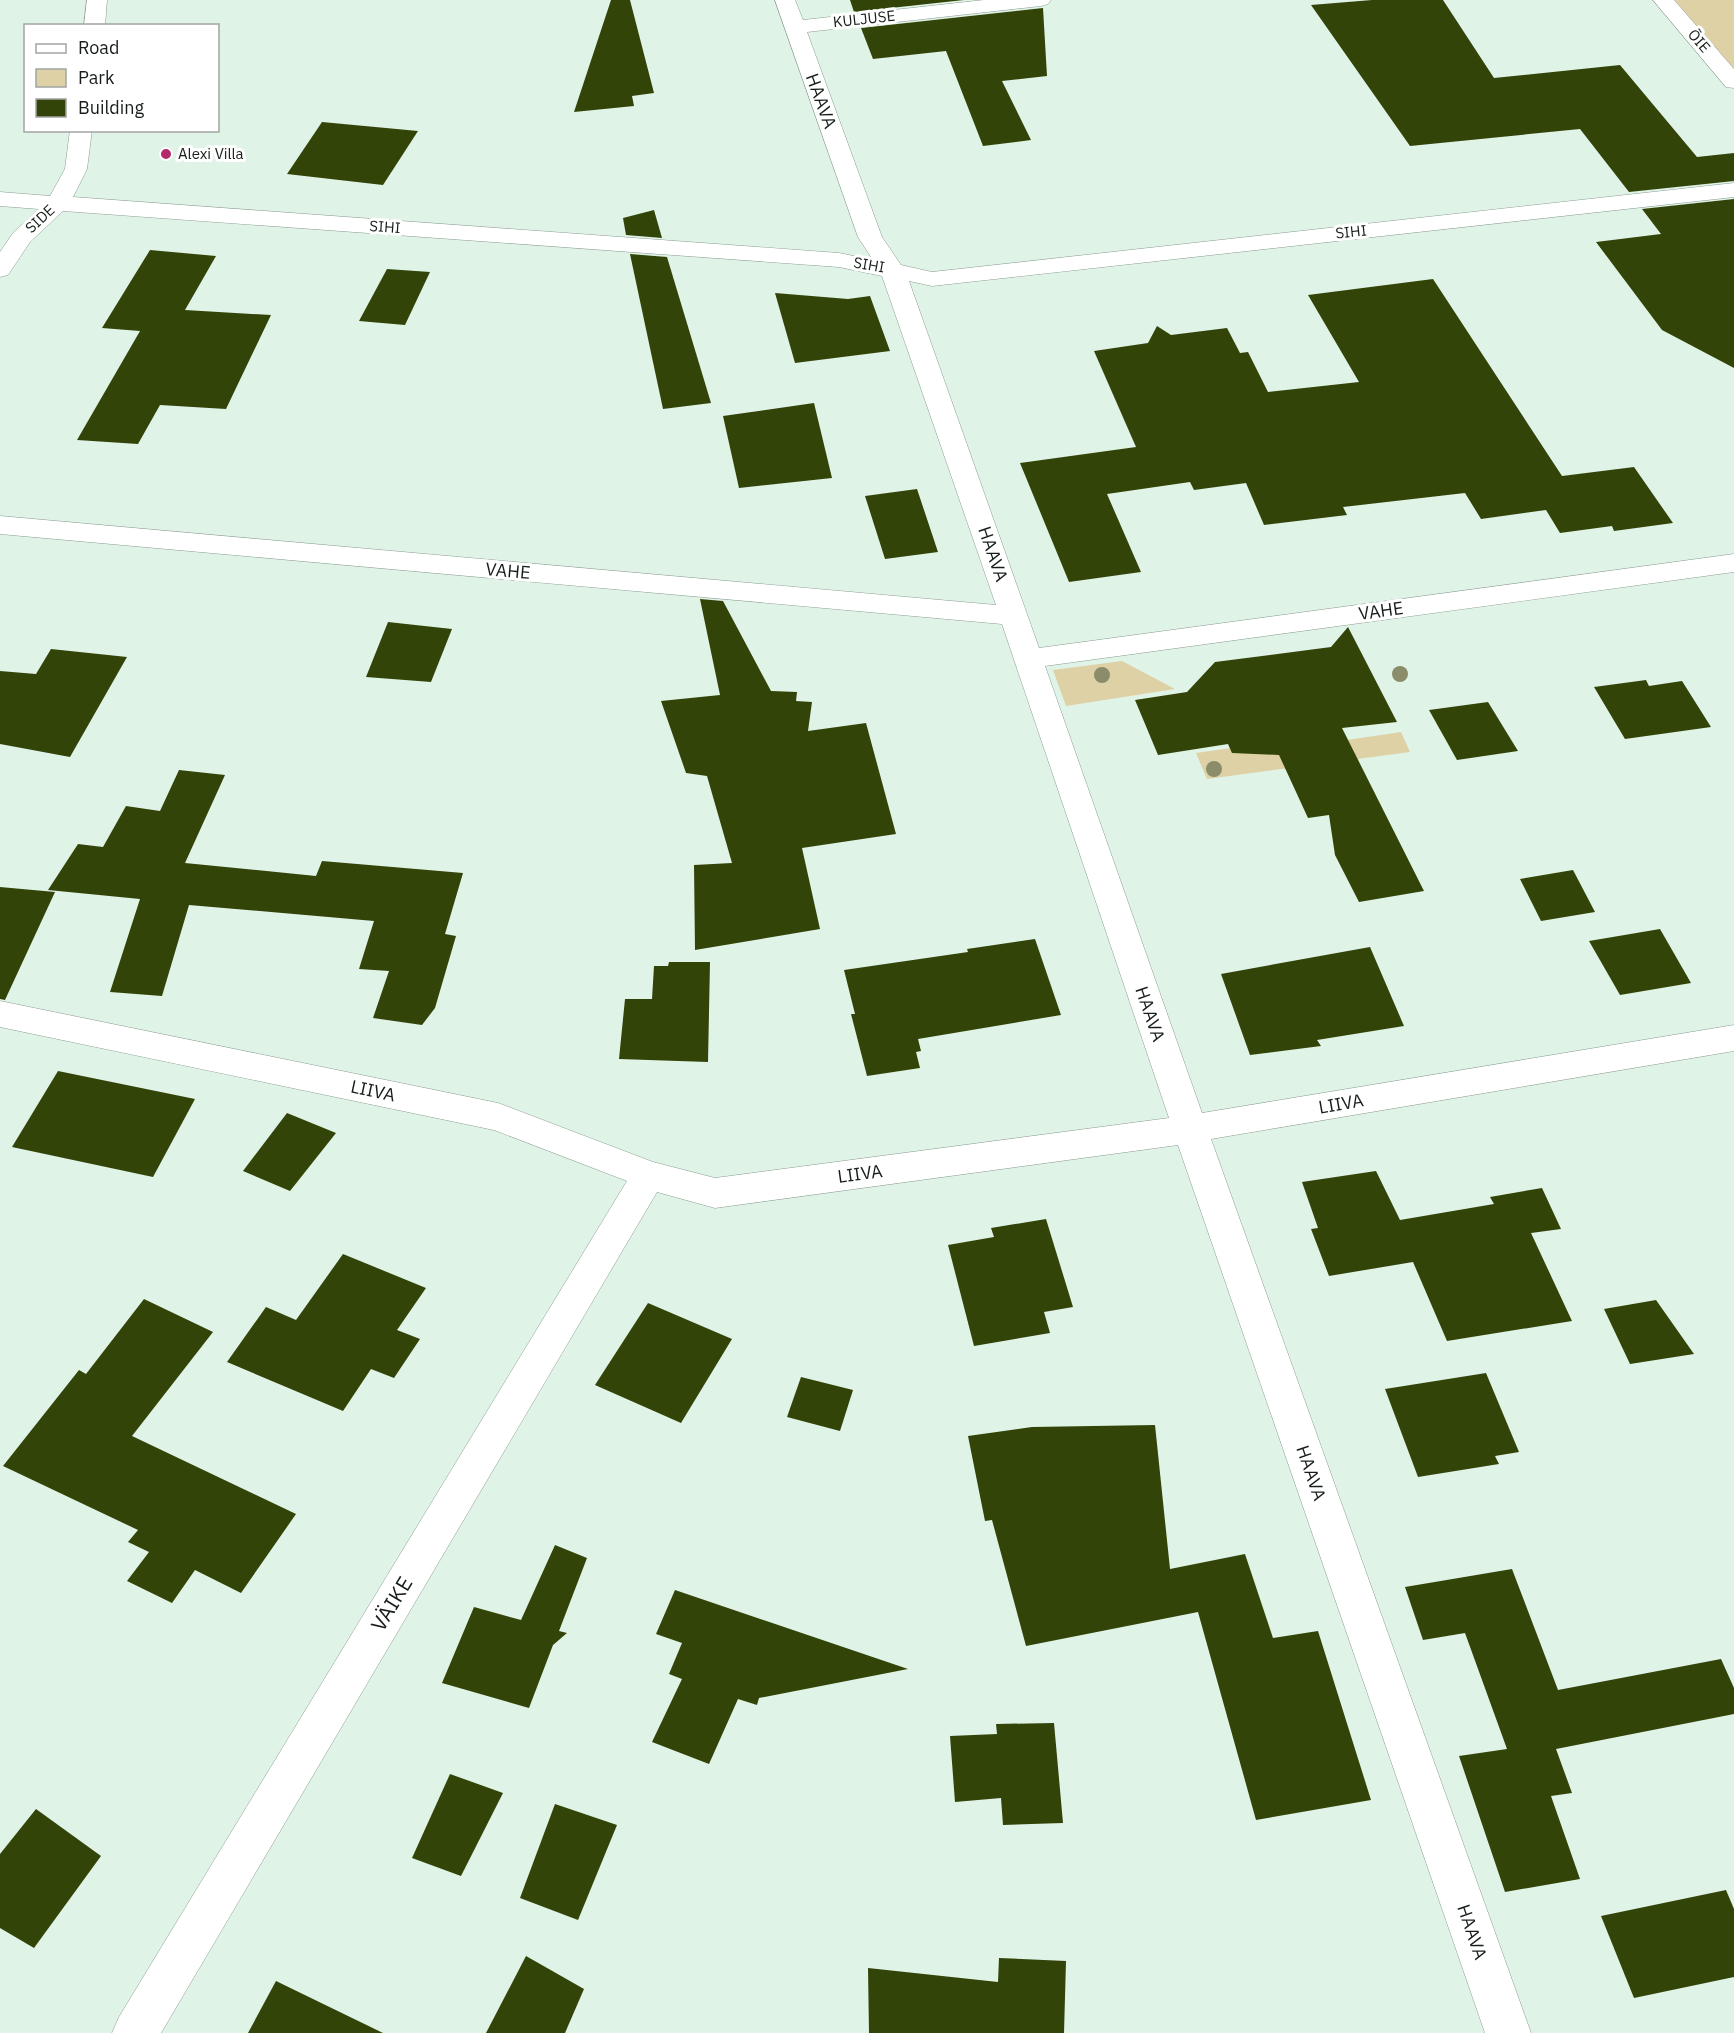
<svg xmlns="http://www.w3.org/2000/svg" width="1734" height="2033" font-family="'IBM Plex Sans',sans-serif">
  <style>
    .green { fill: #ded1a6 }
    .building { fill: #334409 }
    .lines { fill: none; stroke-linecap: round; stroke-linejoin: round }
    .minor-casing { stroke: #8b9c91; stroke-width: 1 }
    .tertiary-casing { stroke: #8b9c91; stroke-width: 1 }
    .minor { fill: #fff; fill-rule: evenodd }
    .tertiary { fill: #fff; fill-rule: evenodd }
    .tree { fill: #8a8c6a }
    .poi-dot { fill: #b32b6c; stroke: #fff; stroke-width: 2 }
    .labels { text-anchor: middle; stroke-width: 6; stroke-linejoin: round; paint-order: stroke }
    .far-street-label { font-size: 15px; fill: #171e19; stroke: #fff }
    .far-poi-label { font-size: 15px; fill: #171e19; stroke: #fff; text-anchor: start }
    .street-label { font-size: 18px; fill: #171e19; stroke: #fff }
    .near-street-label { font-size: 21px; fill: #171e19; stroke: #fff }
  </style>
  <rect width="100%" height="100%" fill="#e0f3e7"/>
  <g class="green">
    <polygon points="1663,0 1734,0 1734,82"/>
    <polygon points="1122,661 1175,689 1066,706 1053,670"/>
    <polygon points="1401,732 1410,752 1207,779 1196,753 1280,741 1340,741"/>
  </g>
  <g class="building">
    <polygon points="611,0 630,0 654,93 632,96 634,106 574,112"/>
    <polygon points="850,0 964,0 854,12"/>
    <polygon points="1372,0 1443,0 1494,78 1620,65 1697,157 1734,153 1734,181 1629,192 1580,129 1410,146 1311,5"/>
    <polygon points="1043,8 1047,76 1002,81 1031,140 983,146 946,51 873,59 861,28"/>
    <polygon points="322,122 418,131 383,185 287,174"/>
    <polygon points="1734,199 1734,368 1662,330 1596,242 1661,234 1642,209"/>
    <polygon points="654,210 662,238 626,235 623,218"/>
    <polygon points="150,250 216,256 185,310 271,315 226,409 160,405 138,444 77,440 140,331 102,328"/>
    <polygon points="630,254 667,257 711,403 663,409"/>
    <polygon points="387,269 430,272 405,325 359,321"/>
    <polygon points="1433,279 1562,476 1634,467 1673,523 1614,531 1612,526 1560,533 1546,510 1481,519 1465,493 1343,507 1347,515 1264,525 1246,483 1194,490 1190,482 1107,494 1141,572 1069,582 1020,463 1136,447 1094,351 1148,343 1157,326 1171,335 1227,328 1240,353 1248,352 1268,392 1359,382 1308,295"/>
    <polygon points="775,293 848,299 870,296 890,351 795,363"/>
    <polygon points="814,403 832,478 739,488 723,416"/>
    <polygon points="917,489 938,552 885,559 865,496"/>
    <polygon points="700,599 723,601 771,691 797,692 796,701 812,702 808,731 866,723 896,834 802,848 820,929 695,950 694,865 732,863 707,776 686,773 661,701 720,695"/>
    <polygon points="388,622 452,629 431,682 366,677"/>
    <polygon points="1348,627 1397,722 1342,728 1424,891 1359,902 1335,855 1329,815 1308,818 1279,755 1232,753 1228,744 1158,755 1135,700 1187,692 1215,662 1331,647"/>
    <polygon points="51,649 127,657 70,757 0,744 0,671 36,674"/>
    <polygon points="1646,680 1649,686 1682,681 1711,727 1625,739 1594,687"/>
    <polygon points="1488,702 1518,751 1457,760 1429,710"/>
    <polygon points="179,770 225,775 185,863 316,876 322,861 463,873 445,934 456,936 435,1008 422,1025 373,1018 389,971 359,969 374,921 189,905 162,996 110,992 140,899 48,890 78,844 103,847 126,806 160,811"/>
    <polygon points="1573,870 1595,912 1541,921 1520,879"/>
    <polygon points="0,887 55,892 5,1000 0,999"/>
    <polygon points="1660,929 1691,983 1620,995 1589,941"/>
    <polygon points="1035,939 1061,1015 918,1039 921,1051 916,1052 920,1068 867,1076 851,1014 855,1014 844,970 968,952 967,949"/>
    <polygon points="1370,947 1404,1026 1317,1040 1321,1046 1250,1055 1221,974"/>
    <polygon points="669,962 710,962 708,1062 619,1059 625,999 652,999 654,966 668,966"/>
    <polygon points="58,1071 195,1099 153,1177 12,1147"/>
    <polygon points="287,1113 336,1133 290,1191 243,1171"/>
    <polygon points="1376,1171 1400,1220 1494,1204 1490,1197 1542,1188 1561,1229 1531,1233 1572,1321 1447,1341 1413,1262 1329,1276 1311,1229 1318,1228 1302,1182"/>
    <polygon points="1046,1219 1073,1307 1044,1312 1050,1333 974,1346 948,1245 994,1237 991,1228"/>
    <polygon points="343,1254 426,1288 397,1330 420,1339 394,1378 371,1369 343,1411 227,1362 266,1307 296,1320"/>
    <polygon points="144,1299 213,1332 132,1436 296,1514 241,1593 195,1570 172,1603 127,1581 149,1552 128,1542 138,1530 3,1466 79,1370 86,1374"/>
    <polygon points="1656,1300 1694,1354 1630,1364 1604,1309"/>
    <polygon points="648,1303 732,1339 681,1423 595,1385"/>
    <polygon points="1486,1373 1519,1452 1495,1456 1499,1464 1418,1477 1385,1389"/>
    <polygon points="801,1377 853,1390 840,1431 787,1417"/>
    <polygon points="1155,1425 1170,1569 1245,1554 1273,1638 1318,1631 1371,1800 1256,1820 1198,1612 1026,1646 992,1520 985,1521 968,1436 1032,1427"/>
    <polygon points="555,1545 587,1558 559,1631 567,1633 553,1645 529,1708 442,1683 474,1607 521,1620"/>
    <polygon points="1512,1569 1558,1690 1721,1659 1734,1688 1734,1714 1556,1749 1572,1793 1551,1796 1580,1879 1505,1892 1459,1756 1507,1749 1465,1633 1423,1640 1405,1587"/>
    <polygon points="675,1590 908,1669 759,1698 757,1705 738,1699 709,1764 652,1742 682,1679 669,1674 682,1643 656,1634"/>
    <polygon points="1054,1723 1063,1823 1003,1825 1001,1798 955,1802 950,1736 997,1734 996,1724"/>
    <polygon points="450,1774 503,1793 461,1876 412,1858"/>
    <polygon points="555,1804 617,1825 578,1920 520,1898"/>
    <polygon points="36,1809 101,1856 34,1948 0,1928 0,1854"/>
    <polygon points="1726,1890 1734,1909 1734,1977 1634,1998 1601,1916"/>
    <polygon points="526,1956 584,1989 565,2033 486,2033"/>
    <polygon points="999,1958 1066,1961 1064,2033 869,2033 868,1968 998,1982"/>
    <polygon points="276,1981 383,2033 248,2033"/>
  </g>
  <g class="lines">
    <defs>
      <g id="minor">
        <polygon points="87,0 107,0 105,26 84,26"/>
        <polygon points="775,0 795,0 803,20 984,0 1051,0 1048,4 1041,6 807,32 882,237 901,265 932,272 1734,183 1734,197 932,286 909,281 1039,648 1734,554 1734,572 1045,666 1202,1113 1734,1025 1734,1051 1211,1139 1531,2033 1485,2033 1178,1145 715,1208 657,1192 161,2033 112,2033 119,2017 627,1181 494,1130 0,1027 0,1001 498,1103 653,1162 715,1178 1169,1118 1002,624 0,534 0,516 996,605 882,276 839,267 63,211 30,242 8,275 0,277 0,252 13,233 39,209 0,206 0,192 50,196 65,169 70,130 92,130 87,169 73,197 839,253 873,260 858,237"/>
      </g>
      <polygon id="tertiary" points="1653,0 1674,0 1734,69 1734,88 1726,87"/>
    </defs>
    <use href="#minor" class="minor-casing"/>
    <use href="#tertiary" class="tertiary-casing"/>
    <use href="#minor" class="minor"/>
    <use href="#tertiary" class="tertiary"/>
  </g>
  <g class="tree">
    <circle cx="1400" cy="674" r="8"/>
    <circle cx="1102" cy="675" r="8"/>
    <circle cx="1214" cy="769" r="8"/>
  </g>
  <circle class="poi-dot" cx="166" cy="154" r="6"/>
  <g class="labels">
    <g class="far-street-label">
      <text transform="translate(864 19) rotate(-6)" y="5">KULJUSE</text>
      <text transform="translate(1699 41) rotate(49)" y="5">ÕIE</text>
      <text transform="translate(40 219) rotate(-43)" y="5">SIDE</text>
      <text transform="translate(385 227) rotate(4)" y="5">SIHI</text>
      <text transform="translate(1351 232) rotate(-6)" y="5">SIHI</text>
      <text transform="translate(869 265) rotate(10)" y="5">SIHI</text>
    </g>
    <g class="far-poi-label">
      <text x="178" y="159">Alexi Villa</text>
    </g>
    <g class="street-label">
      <text transform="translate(821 101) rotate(70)" y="6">HAAVA</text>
      <text transform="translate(993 554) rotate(71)" y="6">HAAVA</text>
      <text transform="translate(508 571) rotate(5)" y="6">VAHE</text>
      <text transform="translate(1381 611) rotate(-8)" y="6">VAHE</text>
      <text transform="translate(1150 1014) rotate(71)" y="6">HAAVA</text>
      <text transform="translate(373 1091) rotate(12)" y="6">LIIVA</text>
      <text transform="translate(1341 1104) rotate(-10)" y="6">LIIVA</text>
      <text transform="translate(860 1174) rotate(-8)" y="6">LIIVA</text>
      <text transform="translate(1311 1473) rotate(71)" y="6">HAAVA</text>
      <text transform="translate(1472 1932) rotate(71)" y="6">HAAVA</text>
    </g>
    <g class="near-street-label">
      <text transform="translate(392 1604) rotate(-59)" y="7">VÄIKE</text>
    </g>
  </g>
  <rect x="24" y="24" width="195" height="108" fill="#ffffff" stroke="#a2a5a3" stroke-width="1.5"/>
  <rect x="36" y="44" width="30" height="9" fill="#ffffff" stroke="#a2a5a3" stroke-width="1.5"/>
  <text x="78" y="54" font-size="18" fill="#171e19">Road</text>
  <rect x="36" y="69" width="30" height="18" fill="#ded1a6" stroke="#a2a5a3" stroke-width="1.5"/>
  <text x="78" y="84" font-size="18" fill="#171e19">Park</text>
  <rect x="36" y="99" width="30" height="18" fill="#334409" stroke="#a2a5a3" stroke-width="1.5"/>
  <text x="78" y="114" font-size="18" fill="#171e19">Building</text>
</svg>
